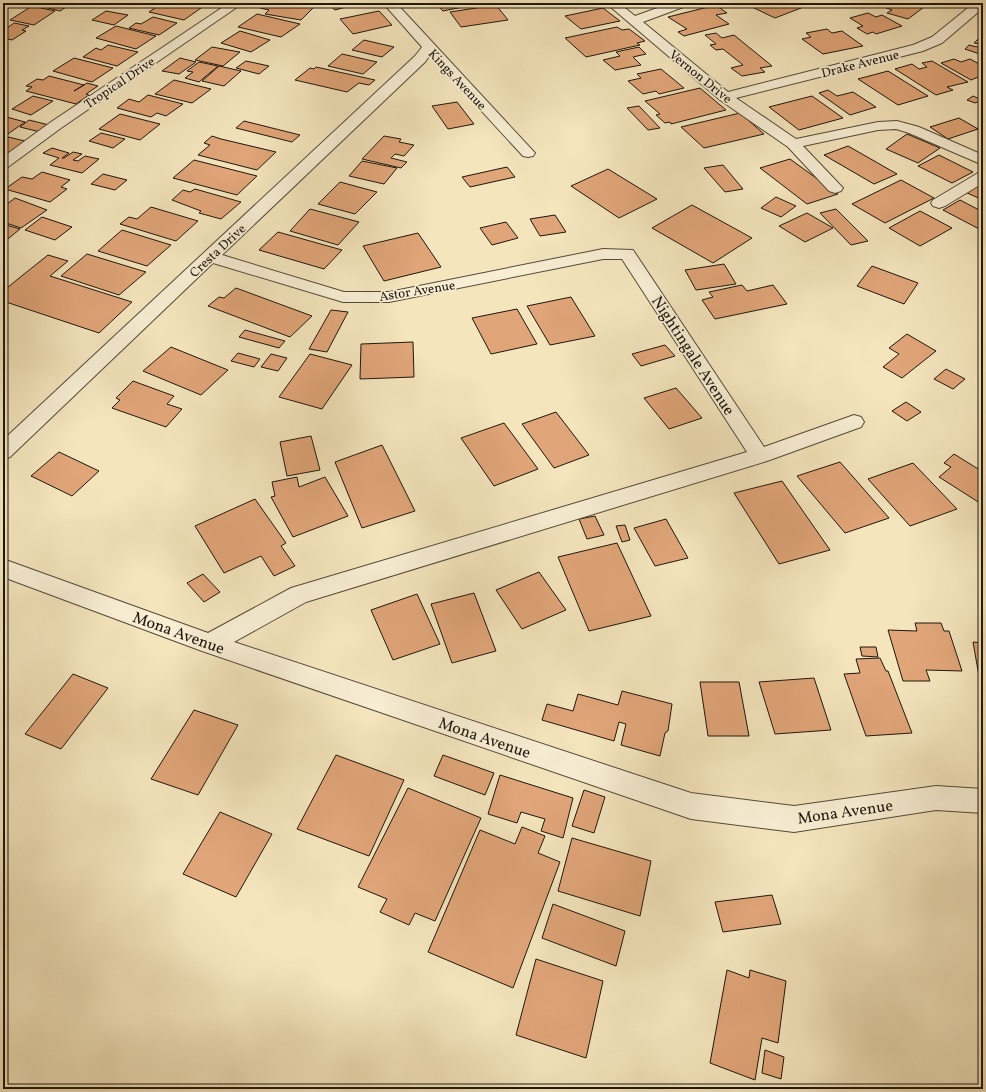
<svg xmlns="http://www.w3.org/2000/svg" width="986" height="1092" font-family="Vollkorn,serif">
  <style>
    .building { fill: #e0a578; stroke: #1e160c }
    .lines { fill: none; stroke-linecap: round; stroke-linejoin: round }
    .minor-casing { stroke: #544a38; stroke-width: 2 }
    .minor { fill: #f8eed4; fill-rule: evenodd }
    .labels { text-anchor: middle; stroke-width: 3.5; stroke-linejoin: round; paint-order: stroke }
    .far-street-label { font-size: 13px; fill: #1e160c; stroke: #f8eed4 }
    .street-label { font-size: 16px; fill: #1e160c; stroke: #f8eed4 }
  </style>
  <rect width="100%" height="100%" fill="#f4e5bd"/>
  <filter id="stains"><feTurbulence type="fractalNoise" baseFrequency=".005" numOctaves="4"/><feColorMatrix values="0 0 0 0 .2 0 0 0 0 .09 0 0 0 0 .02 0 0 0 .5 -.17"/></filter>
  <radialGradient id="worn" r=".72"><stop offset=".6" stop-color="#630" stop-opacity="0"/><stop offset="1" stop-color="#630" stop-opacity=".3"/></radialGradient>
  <g class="building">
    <polygon points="35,3 72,3 60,11 32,4"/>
    <polygon points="162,3 178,3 201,8 184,20 149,12"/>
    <polygon points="266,3 293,3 315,6 301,20 265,14 269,10 260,8"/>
    <polygon points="327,3 361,3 335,10"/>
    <polygon points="435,3 483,3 443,11"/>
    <polygon points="748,3 791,3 801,8 775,18 752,7 754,6"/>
    <polygon points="886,3 912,3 924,7 908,19 887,13 892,10 881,6"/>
    <polygon points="496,5 508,20 461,27 450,12"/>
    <polygon points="716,5 727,13 716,15 729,24 684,36 678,32 687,29 668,17"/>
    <polygon points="32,6 55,11 34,25 10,20"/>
    <polygon points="603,8 620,21 581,29 565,16"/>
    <polygon points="106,11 128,15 114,25 92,20"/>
    <polygon points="379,11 392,25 353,34 340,19"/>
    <polygon points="868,13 876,17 882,15 902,26 876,34 873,32 867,34 857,28 863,26 850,18"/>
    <polygon points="257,14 300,24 281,37 238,27"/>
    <polygon points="153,17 177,23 159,35 129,28 136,23 141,24"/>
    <polygon points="14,23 29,26 22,30 26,31 12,40 3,38 3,27 7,28"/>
    <polygon points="116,26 156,36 136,49 96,38"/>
    <polygon points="617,27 622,30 629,29 645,41 637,43 640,45 586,57 565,38"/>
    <polygon points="827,29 832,33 842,31 863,46 823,54 802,39 811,37 806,33"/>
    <polygon points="240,31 270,40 251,52 221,43"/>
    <polygon points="716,33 722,38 734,35 772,66 760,68 765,72 742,76 731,68 743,65 723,49 716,50 710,45 716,44 705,35"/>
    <polygon points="982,35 983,36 983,55 965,49 969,45 977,47 980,44 974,43"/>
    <polygon points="364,40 394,47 382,57 352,50"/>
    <polygon points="108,45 138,52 117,66 83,57 96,48 101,50"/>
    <polygon points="212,47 240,52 223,66 195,60"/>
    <polygon points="639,47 646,54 633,57 641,65 615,70 603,60 620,56 616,52"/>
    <polygon points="342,54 377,62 363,74 328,66"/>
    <polygon points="74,58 113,68 92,82 53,71"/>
    <polygon points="180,58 196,62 179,74 162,71"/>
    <polygon points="954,59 961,62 970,59 983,66 983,75 971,80 941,63"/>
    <polygon points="246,61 269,66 259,74 236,68"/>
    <polygon points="932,61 968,82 947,87 953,90 936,95 895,69 912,64 919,69 927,67 922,63"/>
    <polygon points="199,62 218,66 199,82 185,78 193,72 187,71"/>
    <polygon points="219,66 241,71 224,86 202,81"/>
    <polygon points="316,67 375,80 369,85 359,83 347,92 295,80 310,68 314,69"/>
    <polygon points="661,69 684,88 659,94 656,91 643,94 628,81 641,78 637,74"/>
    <polygon points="888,71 928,96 898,105 858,79"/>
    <polygon points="49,76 84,85 74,91 87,83 98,86 86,94 89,95 76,104 26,91 32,87 26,86 37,79 43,80"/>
    <polygon points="174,80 211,89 192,103 155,94"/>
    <polygon points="700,88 726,110 671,124 670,122 665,123 656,115 660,114 645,101"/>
    <polygon points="828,90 837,96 853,92 876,107 850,115 819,93"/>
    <polygon points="148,95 183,104 166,116 157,113 151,117 117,108 129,99 139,102"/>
    <polygon points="33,96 53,101 31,115 12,109"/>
    <polygon points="812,96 843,118 799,130 769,107"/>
    <polygon points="973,96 982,100 975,103 967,100"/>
    <polygon points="457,102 474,124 448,129 432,106"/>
    <polygon points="639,106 660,128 648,130 627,108"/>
    <polygon points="740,113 764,134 704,148 681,127"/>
    <polygon points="120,114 160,124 140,140 99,129"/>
    <polygon points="3,116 25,122 5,136 3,135"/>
    <polygon points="959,118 978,129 948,139 930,127"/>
    <polygon points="29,120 49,125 40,132 20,127"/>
    <polygon points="244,121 300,135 292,142 236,128"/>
    <polygon points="101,133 125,139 113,148 89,141"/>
    <polygon points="907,134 940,148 918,163 886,149"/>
    <polygon points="212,136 221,139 276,152 257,170 198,155 210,145 204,143"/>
    <polygon points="384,136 401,139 399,142 414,145 404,156 395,154 391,158 407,162 401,168 362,159"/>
    <polygon points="8,137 25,141 3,157 3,140"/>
    <polygon points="848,146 897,174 874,184 824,155"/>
    <polygon points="52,148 69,153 62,158 64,158 73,152 82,154 73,160 78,161 85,156 99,159 82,173 50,165 59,158 43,153"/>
    <polygon points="939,155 973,172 952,183 918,166"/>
    <polygon points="790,159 838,194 807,204 760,168"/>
    <polygon points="194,160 257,176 237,195 173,178"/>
    <polygon points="362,161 397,168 384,184 349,176"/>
    <polygon points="723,165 743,189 725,192 704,168"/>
    <polygon points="507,167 515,177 470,187 462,177"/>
    <polygon points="608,169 657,199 619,218 571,186"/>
    <polygon points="42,172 70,180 61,187 67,189 50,202 5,189 22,177 32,179"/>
    <polygon points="103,174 127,180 115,190 91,184"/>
    <polygon points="983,179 983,200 965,192"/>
    <polygon points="901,180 934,198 885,223 852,204"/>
    <polygon points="340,182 377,192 355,214 318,204"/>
    <polygon points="195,189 241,202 221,219 199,213 201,211 172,200 183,190 190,192"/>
    <polygon points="776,197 796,206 781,217 761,208"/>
    <polygon points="15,198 47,210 21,228 3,222 3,203 7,204"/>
    <polygon points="960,200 983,212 983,231 943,210"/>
    <polygon points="692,205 752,238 713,263 652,228"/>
    <polygon points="151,207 198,221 176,241 120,224 129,217 137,219"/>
    <polygon points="310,209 359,222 338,245 290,231"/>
    <polygon points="836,209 868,241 851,245 820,213"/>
    <polygon points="920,211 952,228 920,246 889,228"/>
    <polygon points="807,213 833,228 805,242 779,226"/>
    <polygon points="555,215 566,232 540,236 530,219"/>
    <polygon points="42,217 72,227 55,240 25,230"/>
    <polygon points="506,222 518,238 492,245 480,228"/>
    <polygon points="3,224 20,229 3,243"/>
    <polygon points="122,230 171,245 147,266 98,251"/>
    <polygon points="278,232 342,250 324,269 259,250"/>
    <polygon points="418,233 441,267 384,281 363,246"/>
    <polygon points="87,254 146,272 119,295 61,276"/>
    <polygon points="48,255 68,261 50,276 132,302 99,333 3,301 3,291"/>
    <polygon points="724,264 736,284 696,290 685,270"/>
    <polygon points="872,266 918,283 904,304 857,286"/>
    <polygon points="742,285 747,291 773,285 787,304 715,319 702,300 713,297 709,292"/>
    <polygon points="236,288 312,316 290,337 208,306 219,297 224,298"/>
    <polygon points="571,297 595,336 550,345 527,306"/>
    <polygon points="517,309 537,344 491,354 472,318"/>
    <polygon points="331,310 348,312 327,352 309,349"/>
    <polygon points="245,330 285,341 279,348 239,337"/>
    <polygon points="907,334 936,351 902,378 883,367 899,354 889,348"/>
    <polygon points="413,342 414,377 360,379 361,344"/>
    <polygon points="665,345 675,356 641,366 632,354"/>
    <polygon points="171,347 228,370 201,395 143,371"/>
    <polygon points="238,353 260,359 254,367 231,361"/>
    <polygon points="271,354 287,358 278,371 261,367"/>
    <polygon points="310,354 352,365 322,409 279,397"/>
    <polygon points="946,369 965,379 953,389 934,379"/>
    <polygon points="133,381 174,396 167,404 182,409 166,427 112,408 120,400 116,398"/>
    <polygon points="676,388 702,418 669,429 644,398"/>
    <polygon points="906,402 921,412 907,421 892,411"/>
    <polygon points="556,412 589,455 554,468 522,424"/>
    <polygon points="504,423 538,469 494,486 461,438"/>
    <polygon points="311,436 320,470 287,476 280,442"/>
    <polygon points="382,445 415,511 362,528 335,462"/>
    <polygon points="59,452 99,471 72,496 31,476"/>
    <polygon points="954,454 983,472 983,505 939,477 951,467 944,463"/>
    <polygon points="840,462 889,518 845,533 797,476"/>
    <polygon points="913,463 957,509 910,526 868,479"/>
    <polygon points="297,477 299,487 325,477 348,516 293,537 271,497 275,496 272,482"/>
    <polygon points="782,481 830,550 779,564 734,493"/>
    <polygon points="255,499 286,543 281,546 295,566 274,576 261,556 224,573 195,526"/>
    <polygon points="595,516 604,535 587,539 579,519"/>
    <polygon points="666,519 688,558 655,566 634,528"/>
    <polygon points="625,525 630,540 622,542 616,526"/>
    <polygon points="617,543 651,616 589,631 558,557"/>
    <polygon points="539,572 566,610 522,629 496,590"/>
    <polygon points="203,574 220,592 204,602 187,583"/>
    <polygon points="474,593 496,651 452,663 431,604"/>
    <polygon points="417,594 440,644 393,660 371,610"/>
    <polygon points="915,623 941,623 944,631 949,631 962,671 926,670 930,681 903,681 888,630 917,631"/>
    <polygon points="973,642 983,643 983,699"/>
    <polygon points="860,647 876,647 878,657 862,656"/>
    <polygon points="880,658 886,671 888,671 912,733 866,736 844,674 860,673 856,659"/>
    <polygon points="73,674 108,688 61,749 25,734"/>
    <polygon points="814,678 831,730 775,734 759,682"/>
    <polygon points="700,682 739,682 749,736 708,736"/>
    <polygon points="622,691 672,704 668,731 665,733 660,756 621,745 626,724 619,722 614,741 542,720 547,704 573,711 578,694 618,705"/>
    <polygon points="194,710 238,725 198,795 151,779"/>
    <polygon points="336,755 404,780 369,856 297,829"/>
    <polygon points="443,755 494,773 485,795 434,776"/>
    <polygon points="500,775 573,798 563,838 541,831 545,819 521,812 517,823 488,814"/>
    <polygon points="408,788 481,818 435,921 415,913 409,925 380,912 387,899 358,887"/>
    <polygon points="584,790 605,797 594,833 572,826"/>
    <polygon points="220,812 272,834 236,897 183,874"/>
    <polygon points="522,827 545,836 538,853 560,862 513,988 428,952 480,830 515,844"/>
    <polygon points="572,838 651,861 640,916 558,891"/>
    <polygon points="772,895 781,924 723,932 715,902"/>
    <polygon points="553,904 625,931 616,966 542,938"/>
    <polygon points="536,959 603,981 586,1058 516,1035"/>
    <polygon points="727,970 749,978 750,970 786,981 778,1043 762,1038 755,1080 710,1063"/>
    <polygon points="765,1050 784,1057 781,1079 762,1073"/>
  </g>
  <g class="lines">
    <defs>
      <g id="minor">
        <polygon points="229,3 243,3 61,128 8,167 3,169 3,157 51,122"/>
        <polygon points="383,3 396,3 535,153 533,156 528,157 523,156 430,55 425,62 222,255 344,292 389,292 603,249 633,250 764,447 854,415 861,417 864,422 861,427 767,461 306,602 234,642 691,793 794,806 936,786 983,789 983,813 936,810 794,832 691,819 202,651 3,577 3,559 208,633 291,588 747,452 622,259 603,259 389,302 343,302 213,263 10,457 3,459 3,440 415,56 422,47"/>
        <polygon points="606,3 619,3 635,16 671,3 688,3 686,6 643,22 728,92 913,45 932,37 974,3 983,3 983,8 942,43 923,51 736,98 796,139 878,122 897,121 919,127 983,155 983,165 909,133 896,129 878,130 803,146 843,188 841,191 835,193 829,191 788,147 720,100"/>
        <polygon points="983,171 983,183 945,206 939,208 933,206 931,203 933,200 978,173"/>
      </g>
    </defs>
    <use href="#minor" class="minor-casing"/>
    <use href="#minor" class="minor"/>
  </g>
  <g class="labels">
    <g class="far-street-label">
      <text transform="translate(860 63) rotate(-14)" y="5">Drake Avenue</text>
      <text transform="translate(701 76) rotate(39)" y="5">Vernon Drive</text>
      <text transform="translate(458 79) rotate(47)" y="5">Kings Avenue</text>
      <text transform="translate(119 82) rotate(-34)" y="5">Tropical Drive</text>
      <text transform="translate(217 250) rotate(-43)" y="5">Cresta Drive</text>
      <text transform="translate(417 290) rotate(-9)" y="5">Astor Avenue</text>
    </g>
    <g class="street-label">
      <text transform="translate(694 355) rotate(57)" y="6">Nightingale Avenue</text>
      <text transform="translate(179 632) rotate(20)" y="6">Mona Avenue</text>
      <text transform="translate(485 737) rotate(19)" y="6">Mona Avenue</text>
      <text transform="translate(845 811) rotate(-8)" y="6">Mona Avenue</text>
    </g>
  </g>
  <rect width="986" height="1092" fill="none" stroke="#f4e5bd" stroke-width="16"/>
  <rect x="4" y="4" width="978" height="1084" fill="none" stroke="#1e160c" stroke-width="2"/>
  <rect x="8" y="8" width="970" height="1076" fill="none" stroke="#1e160c"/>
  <rect width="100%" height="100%" filter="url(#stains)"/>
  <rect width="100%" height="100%" fill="url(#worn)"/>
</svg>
